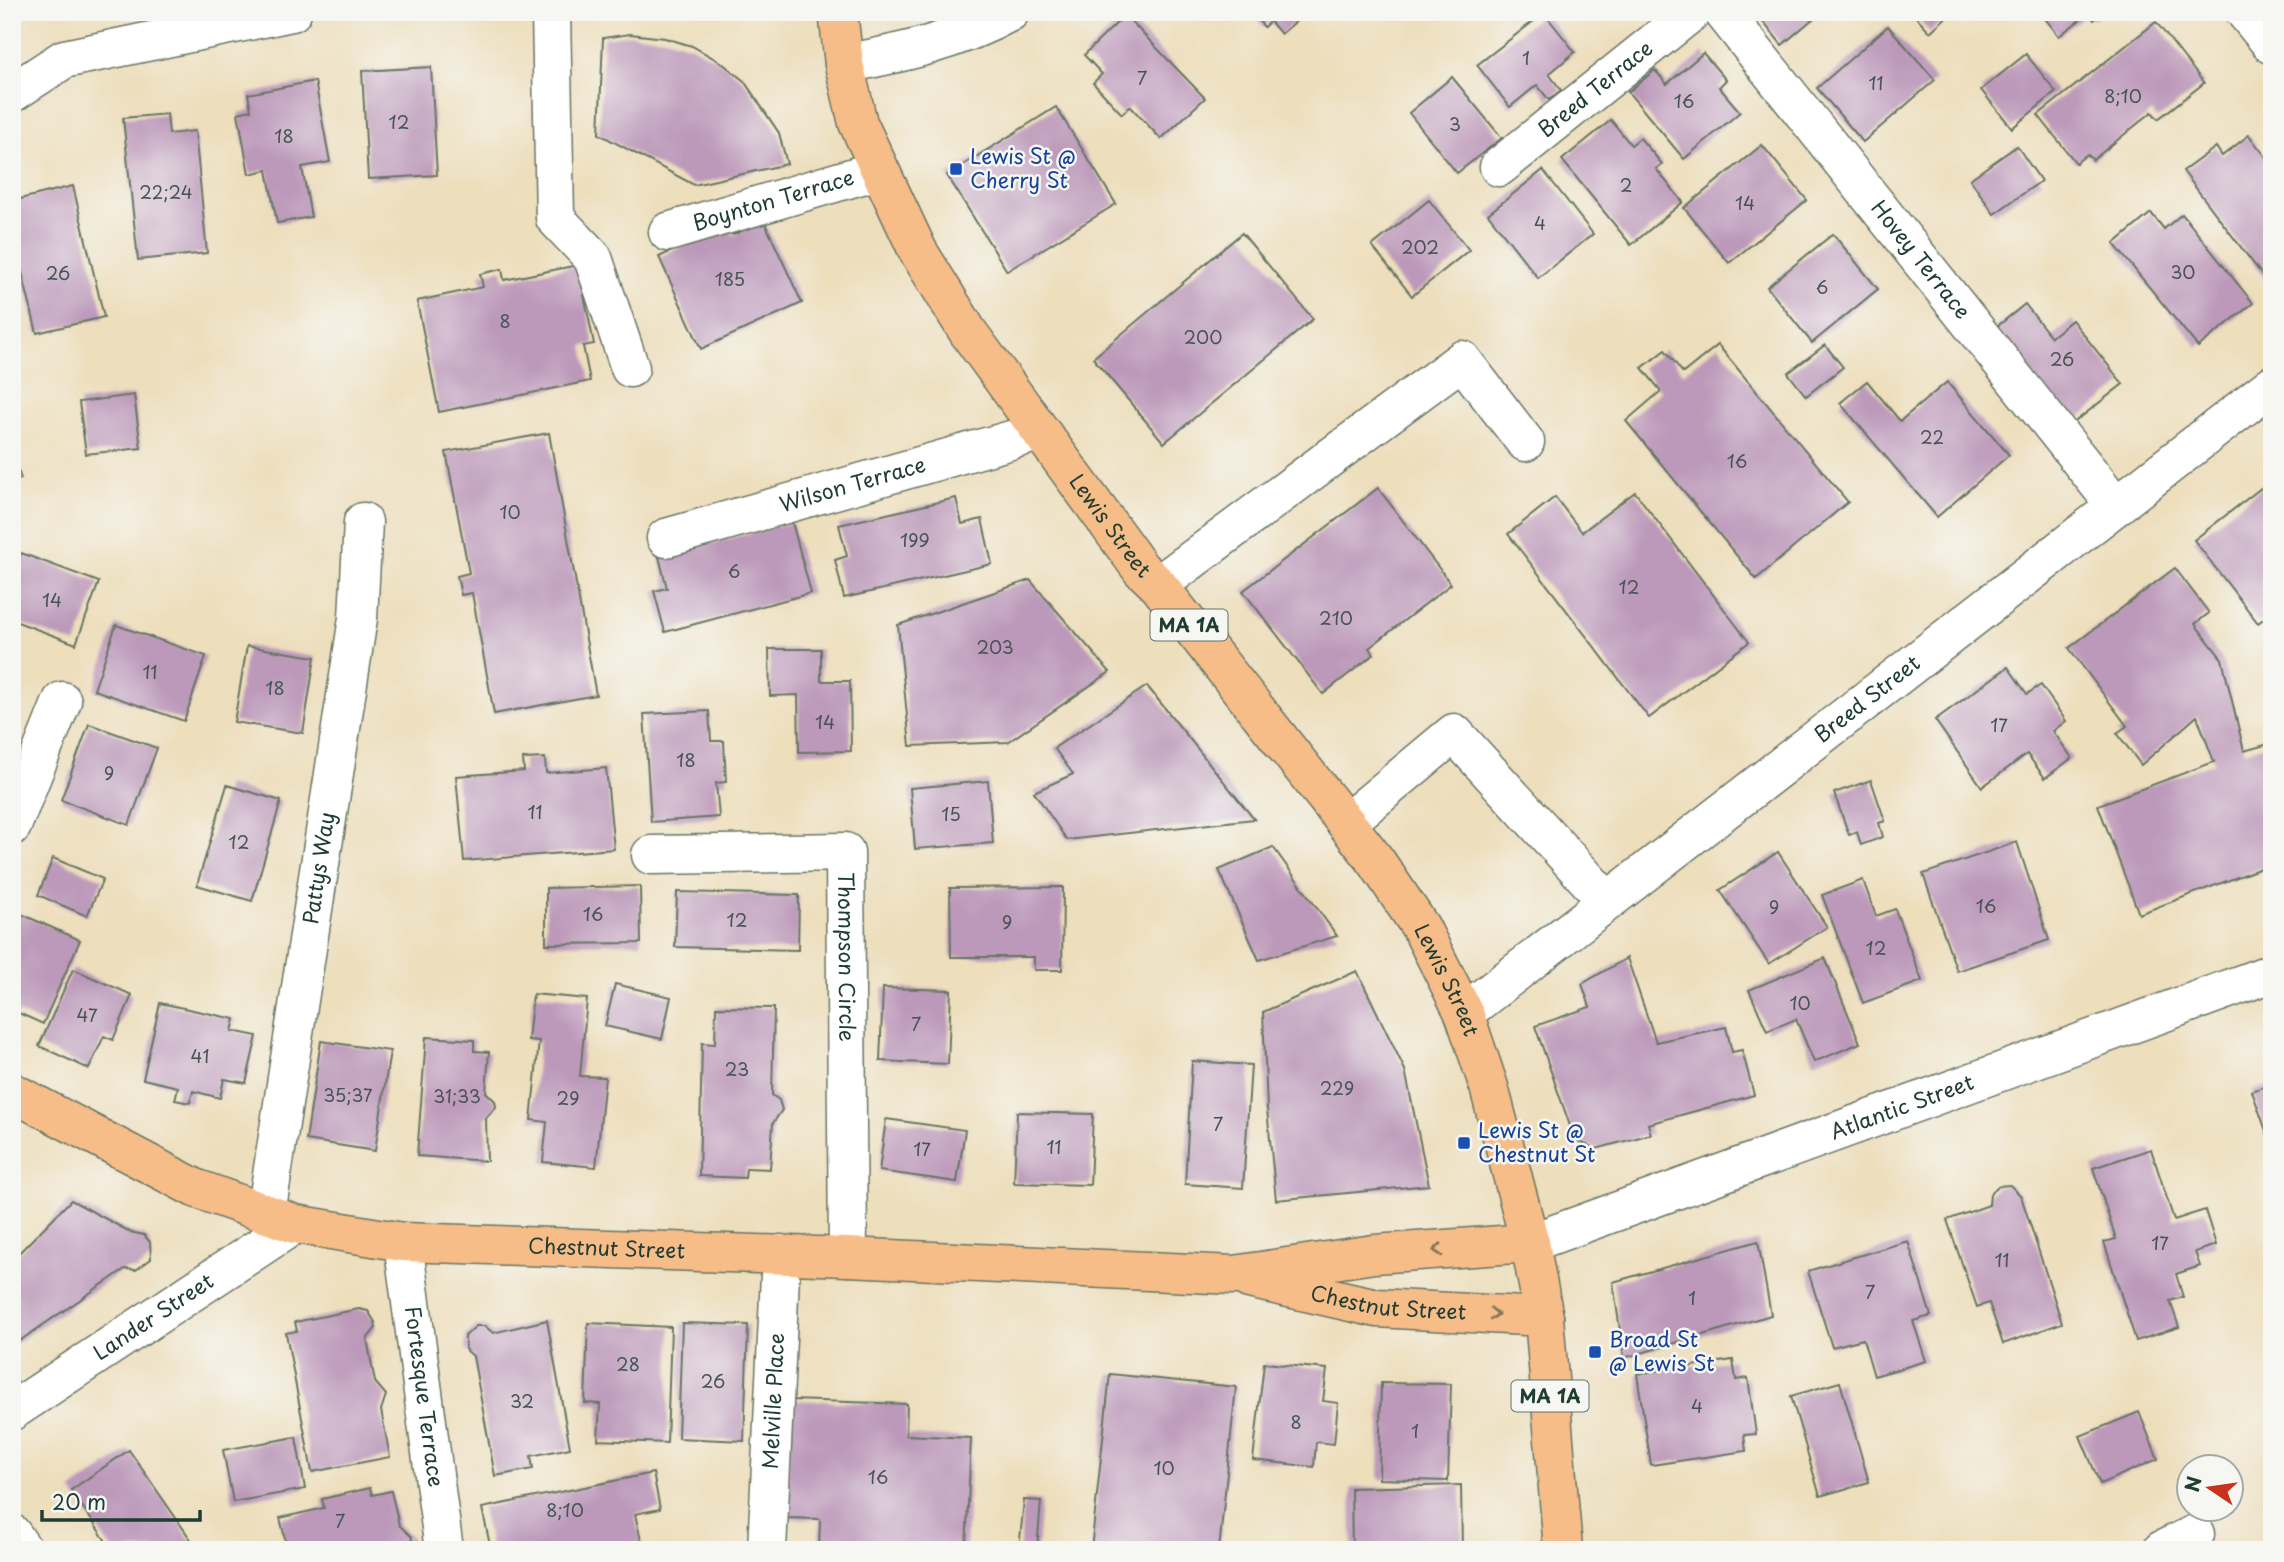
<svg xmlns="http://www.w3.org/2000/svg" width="2284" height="1562" font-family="'Playpen Sans',sans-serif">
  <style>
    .building { fill: #bc99ba }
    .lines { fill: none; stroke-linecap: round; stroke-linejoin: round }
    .minor-casing { stroke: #677564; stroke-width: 41 }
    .major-casing { stroke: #677564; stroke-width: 41 }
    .minor { stroke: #fff; stroke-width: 38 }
    .major { stroke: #f7bd88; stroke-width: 38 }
    .oneway { stroke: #80775a }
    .transit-dot { fill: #1a4fb4; stroke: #f6f6f2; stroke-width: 2.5 }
    .labels { text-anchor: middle; stroke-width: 5; stroke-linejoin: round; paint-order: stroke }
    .number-label { font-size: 18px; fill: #465456 }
    .shield { fill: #f6f6f2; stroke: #60746d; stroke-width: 2 }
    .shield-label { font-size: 19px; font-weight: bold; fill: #1f3d34 }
    .street-label { font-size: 21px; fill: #1f3d34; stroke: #f6f6f2 }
    .transit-label { font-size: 21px; fill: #164399; stroke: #f6f6f2; text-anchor: start }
  </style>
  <rect width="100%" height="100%" fill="#f6f6f2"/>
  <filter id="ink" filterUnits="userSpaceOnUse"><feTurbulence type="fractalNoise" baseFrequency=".0143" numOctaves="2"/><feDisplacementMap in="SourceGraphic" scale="14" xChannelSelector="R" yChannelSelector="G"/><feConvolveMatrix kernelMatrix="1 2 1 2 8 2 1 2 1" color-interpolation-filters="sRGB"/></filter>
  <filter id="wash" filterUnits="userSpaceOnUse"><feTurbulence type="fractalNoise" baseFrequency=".00686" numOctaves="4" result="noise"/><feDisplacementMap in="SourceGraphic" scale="28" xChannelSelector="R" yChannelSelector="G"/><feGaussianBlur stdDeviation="1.57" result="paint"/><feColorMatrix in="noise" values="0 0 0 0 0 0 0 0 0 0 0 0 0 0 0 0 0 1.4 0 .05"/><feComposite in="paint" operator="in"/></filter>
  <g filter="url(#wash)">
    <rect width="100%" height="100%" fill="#eddebc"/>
    <g id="blocks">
      <g class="building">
        <polygon points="1251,12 1307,12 1281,34 1270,21 1264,27"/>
        <polygon points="1755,12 1821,12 1782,45"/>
        <polygon points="1912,12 1952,12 1930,32"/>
        <polygon points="2040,12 2103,12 2094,20 2089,13 2059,36"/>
        <polygon points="1544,13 1575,52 1549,74 1561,90 1549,100 1537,85 1510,107 1477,65"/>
        <polygon points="1125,15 1205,98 1161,139 1130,106 1122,114 1093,83 1102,74 1084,55"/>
        <polygon points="2156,22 2204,83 2158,119 2152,112 2093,160 2087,154 2076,163 2038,115"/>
        <polygon points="1888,26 1935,80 1863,142 1817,88"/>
        <polygon points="630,34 665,38 692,46 722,63 744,81 779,133 787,164 694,185 599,134 603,38"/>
        <polygon points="1703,53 1726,80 1719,87 1740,112 1684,159 1628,92 1655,70 1667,84"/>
        <polygon points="2026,54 2056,92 2012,128 1981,90"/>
        <polygon points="431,67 437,175 368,179 362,71"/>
        <polygon points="1452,77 1502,138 1457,173 1409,113"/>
        <polygon points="315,81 330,162 302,167 311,217 277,223 267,170 249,174 238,113 251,110 248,94"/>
        <polygon points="1056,107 1116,204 1007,271 947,175"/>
        <polygon points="167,114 169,134 195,131 207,253 138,260 123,118"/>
        <polygon points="1611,120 1631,145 1640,138 1662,164 1656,169 1683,202 1631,245 1562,160"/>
        <polygon points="2249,135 2272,165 2272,288 2183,171 2216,147 2222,156"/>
        <polygon points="1762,145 1807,200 1729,263 1684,208"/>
        <polygon points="2017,146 2041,181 1994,214 1970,179"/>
        <polygon points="1543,170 1593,234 1538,278 1488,214"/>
        <polygon points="73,186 104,317 37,333 12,232 12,201"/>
        <polygon points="1429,200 1469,250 1412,296 1372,246"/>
        <polygon points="2151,213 2164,229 2182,214 2253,303 2198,347 2114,244"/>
        <polygon points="764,221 802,303 701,349 659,257 728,224 733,235"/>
        <polygon points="1242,233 1313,319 1164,443 1093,358"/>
        <polygon points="1833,234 1878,289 1812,343 1767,287"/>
        <polygon points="578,265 594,344 583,346 590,381 439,412 417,301 483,287 480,274 502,269 504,280"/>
        <polygon points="2025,304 2051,337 2072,320 2123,384 2072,424 1994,329"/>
        <polygon points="1718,345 1848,502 1756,579 1626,421 1661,391 1642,368 1665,350 1683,373"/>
        <polygon points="1825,345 1843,367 1806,396 1788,373"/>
        <polygon points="1867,381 1900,421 1947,382 2009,455 1937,517 1840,403"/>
        <polygon points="134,395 141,448 86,454 79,402"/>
        <polygon points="549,433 596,695 494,714 472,593 461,595 457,576 469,573 446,452"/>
        <polygon points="12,452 21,479 12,482"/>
        <polygon points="1378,488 1451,584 1369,648 1374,654 1323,694 1243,591"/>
        <polygon points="2261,488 2272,502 2272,612 2258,623 2194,540"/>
        <polygon points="1635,492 1749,642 1649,718 1508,534 1555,497 1582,532"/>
        <polygon points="956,498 962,524 982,519 992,564 844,598 835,560 847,556 839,525"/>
        <polygon points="792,522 811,593 665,632 654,591 667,588 659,557"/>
        <polygon points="21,553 99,582 76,644 12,620 12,577"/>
        <polygon points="2175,568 2209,613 2195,624 2222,659 2244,751 2272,743 2272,864 2139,914 2098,805 2214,762 2197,716 2141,765 2117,733 2127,726 2069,648"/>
        <polygon points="1030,580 1110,672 1008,742 910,746 898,625"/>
        <polygon points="116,625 206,656 184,721 94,690"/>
        <polygon points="247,646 315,657 303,733 234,722"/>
        <polygon points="769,649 821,649 821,681 850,681 851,751 799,752 798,695 770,696"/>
        <polygon points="2008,667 2027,694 2041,685 2066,721 2053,731 2072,758 2045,778 2027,754 1982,787 1935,720"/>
        <polygon points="1147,686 1254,819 1067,840 1034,792 1073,774 1054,748"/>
        <polygon points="709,711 711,741 724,741 726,782 716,783 719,817 651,822 644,714"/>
        <polygon points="89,724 157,748 129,825 61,800"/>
        <polygon points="545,758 546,773 606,768 614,849 464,861 456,776 524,771 523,759"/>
        <polygon points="1871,780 1885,821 1879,823 1883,837 1861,845 1857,832 1849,835 1834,793"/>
        <polygon points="988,781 993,843 915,849 910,788"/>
        <polygon points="227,785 281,801 252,901 197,885"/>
        <polygon points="2017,842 2049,940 1957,971 1923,874"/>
        <polygon points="1273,847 1337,936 1259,960 1219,870"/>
        <polygon points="1778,852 1827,927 1769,964 1720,890"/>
        <polygon points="53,858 103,879 87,916 38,895"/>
        <polygon points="1863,880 1876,916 1895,909 1922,981 1863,1003 1822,895"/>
        <polygon points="640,886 641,943 546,944 546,888"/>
        <polygon points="1063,887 1062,970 1034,970 1034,957 951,957 950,888"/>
        <polygon points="677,892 799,895 798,950 675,947"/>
        <polygon points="12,910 80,940 43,1024 12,1010"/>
        <polygon points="1627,958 1656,1042 1726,1027 1732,1052 1742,1050 1754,1095 1648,1124 1651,1134 1596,1149 1575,1140 1535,1026 1590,1007 1582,984"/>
        <polygon points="1825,958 1860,1043 1814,1062 1796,1019 1767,1031 1749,990"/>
        <polygon points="73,969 132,995 113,1040 104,1036 89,1069 39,1046"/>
        <polygon points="1357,971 1405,1070 1429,1185 1276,1200 1267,1109 1263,1012"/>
        <polygon points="615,984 671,997 662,1039 605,1026"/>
        <polygon points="883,988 951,990 948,1064 880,1061"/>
        <polygon points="533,994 587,999 580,1076 605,1077 596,1167 543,1162 547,1122 531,1120 539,1041 528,1040"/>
        <polygon points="160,1003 235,1019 232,1031 257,1036 246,1083 224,1079 220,1098 193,1091 190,1103 175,1100 178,1087 143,1079"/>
        <polygon points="716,1007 774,1008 772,1095 779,1100 782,1110 773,1123 770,1169 746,1168 745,1178 699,1176 702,1043 715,1044"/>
        <polygon points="426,1037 474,1040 474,1051 489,1052 486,1092 495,1101 496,1107 486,1118 487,1161 417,1156"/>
        <polygon points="321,1041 390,1051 375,1151 306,1140"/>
        <polygon points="1192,1061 1251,1065 1243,1188 1185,1184"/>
        <polygon points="2272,1084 2272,1145 2271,1145 2252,1091"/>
        <polygon points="1017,1112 1093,1114 1090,1185 1014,1183"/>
        <polygon points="886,1119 965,1130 957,1182 879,1171"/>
        <polygon points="2151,1149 2174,1220 2205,1210 2216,1245 2195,1252 2200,1266 2176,1274 2183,1297 2170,1301 2179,1327 2136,1341 2104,1242 2116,1239 2093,1168"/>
        <polygon points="2010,1185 2021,1196 2062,1323 2003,1344 1989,1303 1977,1307 1947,1220 1989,1205 1990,1194 1998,1186"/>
        <polygon points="71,1200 130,1232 144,1235 150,1242 151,1259 136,1270 125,1269 12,1346 12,1260"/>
        <polygon points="1758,1241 1771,1315 1624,1358 1613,1282"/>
        <polygon points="1908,1241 1931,1316 1913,1321 1926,1361 1874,1376 1863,1339 1832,1347 1808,1271"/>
        <polygon points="359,1309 368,1311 375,1322 376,1328 367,1339 375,1382 386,1395 381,1410 390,1457 312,1472 286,1333 297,1331 295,1322"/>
        <polygon points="547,1320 570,1448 531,1456 533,1469 495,1476 473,1356 465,1349 465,1336 476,1326 485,1326 493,1333"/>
        <polygon points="588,1323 671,1327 667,1443 598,1440 600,1404 585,1403"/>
        <polygon points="682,1323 748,1325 744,1441 678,1438"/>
        <polygon points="1733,1360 1736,1380 1748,1378 1756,1434 1744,1435 1746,1451 1651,1465 1637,1374"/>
        <polygon points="1264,1363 1327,1369 1323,1401 1338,1403 1334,1444 1316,1442 1314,1467 1253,1460"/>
        <polygon points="1110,1374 1236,1387 1219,1550 1091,1550"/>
        <polygon points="1840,1382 1869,1482 1820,1496 1791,1396"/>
        <polygon points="1381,1383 1451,1384 1448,1481 1379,1479"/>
        <polygon points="791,1400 907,1404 906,1435 971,1438 966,1550 819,1550 820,1519 786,1518"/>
        <polygon points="2139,1412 2158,1459 2100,1484 2080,1436"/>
        <polygon points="296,1437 305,1489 233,1502 223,1450"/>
        <polygon points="129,1450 198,1550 112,1550 71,1490"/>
        <polygon points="653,1473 660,1509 635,1514 642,1545 616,1550 504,1550 503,1547 491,1550 482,1508"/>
        <polygon points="1461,1485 1462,1550 1352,1550 1351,1488"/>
        <polygon points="370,1488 372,1495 391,1491 399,1525 412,1537 410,1550 288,1550 280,1518 324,1508 322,1499"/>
        <polygon points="1024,1500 1041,1501 1037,1550 1019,1550"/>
      </g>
    </g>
  </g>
  <g filter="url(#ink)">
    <use href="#blocks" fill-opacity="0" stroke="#677564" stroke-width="2"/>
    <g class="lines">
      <defs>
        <g id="minor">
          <polyline points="551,12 555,218 593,258 630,368"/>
          <path id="s1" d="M1723 12 2116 506"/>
          <polyline points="2245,12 2272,45"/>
          <path d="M844 64C902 53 958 41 1010 12"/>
          <polyline points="12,93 64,59 292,12"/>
          <path id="s2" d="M1499 167 1692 12"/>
          <path id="s3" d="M668 232 878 170"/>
          <path id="s4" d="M666 538 1039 432"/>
          <polyline points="1158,585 1462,360 1525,442"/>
          <polyline points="1346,823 1454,733 1607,901"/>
          <polyline points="12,826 62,701"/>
          <path id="s5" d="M651 855 845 852 848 1257"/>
          <path id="s6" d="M1464 1013 2272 385"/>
          <path id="s7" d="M266 1214 358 618 363 522"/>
          <path id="s8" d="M403 1242 444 1550"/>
          <path id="s9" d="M1530 1243 2272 973"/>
          <path id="s10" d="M12 1411 295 1224"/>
          <polyline points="12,1534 23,1550"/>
          <path id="s11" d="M767 1550 781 1254"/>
          <polyline points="2162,1550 2195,1534"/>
        </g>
        <g id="major">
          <path id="s12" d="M838 12 844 64 858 123 918 251 968 332 1141 569 1158 585 1376 861 1421 928 1464 1013 1489 1087 1530 1243 1544 1317 1563 1550"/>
          <path id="s13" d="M12 1092 195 1188 295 1224 403 1242 848 1257 1234 1275 1374 1254 1530 1243"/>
          <path id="s14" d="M1249 1279 1377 1308 1544 1317"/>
        </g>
      </defs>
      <use href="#minor" class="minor-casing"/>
      <use href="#major" class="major-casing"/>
      <use href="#minor" class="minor"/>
      <use href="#major" class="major"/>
    </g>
    <defs><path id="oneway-chevron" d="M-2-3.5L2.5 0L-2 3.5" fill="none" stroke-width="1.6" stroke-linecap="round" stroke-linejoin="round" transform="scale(1.75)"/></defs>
    <g class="oneway">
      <use href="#oneway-chevron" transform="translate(1438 1250) rotate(176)"/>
      <use href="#oneway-chevron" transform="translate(1494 1314) rotate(3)"/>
    </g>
  </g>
  <g class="transit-dot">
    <rect x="949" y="162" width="14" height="14" rx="3.5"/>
    <rect x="1457" y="1136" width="14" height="14" rx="3.5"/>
    <rect x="1588" y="1345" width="14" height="14" rx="3.5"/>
  </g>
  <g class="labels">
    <g class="number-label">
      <text x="1526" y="65">1</text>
      <text x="1142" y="85">7</text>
      <text x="1876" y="90">11</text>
      <text x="2123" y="103">8;10</text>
      <text x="1684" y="108">16</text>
      <text x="399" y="129">12</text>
      <text x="1455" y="131">3</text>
      <text x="284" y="143">18</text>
      <text x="1626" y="192">2</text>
      <text x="166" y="199">22;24</text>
      <text x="1745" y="210">14</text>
      <text x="1540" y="230">4</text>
      <text x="1420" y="254">202</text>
      <text x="2183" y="279">30</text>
      <text x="58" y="280">26</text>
      <text x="730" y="286">185</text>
      <text x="1822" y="294">6</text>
      <text x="505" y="328">8</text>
      <text x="1203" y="344">200</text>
      <text x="2062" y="366">26</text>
      <text x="1932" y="444">22</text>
      <text x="1737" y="468">16</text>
      <text x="510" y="519">10</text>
      <text x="915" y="547">199</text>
      <text x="734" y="578">6</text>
      <text x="1629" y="594">12</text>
      <text x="52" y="607">14</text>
      <text x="1336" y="625">210</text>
      <text x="995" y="654">203</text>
      <text x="150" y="679">11</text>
      <text x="275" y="695">18</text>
      <text x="825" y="729">14</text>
      <text x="1999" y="732">17</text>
      <text x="686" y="767">18</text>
      <text x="109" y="780">9</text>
      <text x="535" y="819">11</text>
      <text x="951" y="821">15</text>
      <text x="239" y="849">12</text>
      <text x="1986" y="913">16</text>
      <text x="1774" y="914">9</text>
      <text x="593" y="921">16</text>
      <text x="737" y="927">12</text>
      <text x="1007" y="929">9</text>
      <text x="1876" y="955">12</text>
      <text x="1800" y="1010">10</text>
      <text x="87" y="1022">47</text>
      <text x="916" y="1031">7</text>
      <text x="200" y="1063">41</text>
      <text x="737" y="1076">23</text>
      <text x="1337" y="1095">229</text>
      <text x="348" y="1102">35;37</text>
      <text x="457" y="1103">31;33</text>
      <text x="568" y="1105">29</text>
      <text x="1218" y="1131">7</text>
      <text x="1054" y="1154">11</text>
      <text x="922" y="1156">17</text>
      <text x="2160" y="1250">17</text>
      <text x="2002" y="1267">11</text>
      <text x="1870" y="1299">7</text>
      <text x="1692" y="1305">1</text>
      <text x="628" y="1371">28</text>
      <text x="713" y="1388">26</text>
      <text x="522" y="1408">32</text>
      <text x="1697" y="1413">4</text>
      <text x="1296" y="1429">8</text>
      <text x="1415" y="1438">1</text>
      <text x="1164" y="1475">10</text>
      <text x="878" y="1484">16</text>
      <text x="565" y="1517">8;10</text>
      <text x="340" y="1528">7</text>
    </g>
    <g class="shield">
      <rect x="1150.5" y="609.5" width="77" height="31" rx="5"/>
      <rect x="1511.5" y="1380.5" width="77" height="31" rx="5"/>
    </g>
    <g class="shield-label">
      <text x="1189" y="632">MA 1A</text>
      <text x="1550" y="1403">MA 1A</text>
    </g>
    <g class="street-label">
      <text dy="7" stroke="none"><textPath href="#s2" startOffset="124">Breed Terrace</textPath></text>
      <text dy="7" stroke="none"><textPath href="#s3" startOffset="110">Boynton Terrace</textPath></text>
      <text dy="7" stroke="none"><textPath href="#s1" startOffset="317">Hovey Terrace</textPath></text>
      <text dy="7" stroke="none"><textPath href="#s4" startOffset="194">Wilson Terrace</textPath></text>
      <text dy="7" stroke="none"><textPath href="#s12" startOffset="590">Lewis Street</textPath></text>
      <text dy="7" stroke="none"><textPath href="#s6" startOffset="511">Breed Street</textPath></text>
      <text dy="7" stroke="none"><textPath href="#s7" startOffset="350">Pattys Way</textPath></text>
      <text dy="7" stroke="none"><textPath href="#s5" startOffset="299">Thompson Circle</textPath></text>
      <text dy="7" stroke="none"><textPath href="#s12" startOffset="1157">Lewis Street</textPath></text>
      <text dy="7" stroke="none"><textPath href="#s9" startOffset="396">Atlantic Street</textPath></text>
      <text dy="7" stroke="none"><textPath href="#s13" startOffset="626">Chestnut Street</textPath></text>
      <text dy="7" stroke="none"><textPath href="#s14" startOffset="142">Chestnut Street</textPath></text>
      <text dy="7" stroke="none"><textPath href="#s10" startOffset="170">Lander Street</textPath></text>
      <text dy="7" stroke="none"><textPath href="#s8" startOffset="156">Fortesque Terrace</textPath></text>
      <text dy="7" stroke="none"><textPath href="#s11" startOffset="149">Melville Place</textPath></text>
    </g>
    <g class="transit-label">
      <text x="970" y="164">Lewis St @<tspan x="970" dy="24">Cherry St</tspan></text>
      <text x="1478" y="1138">Lewis St @<tspan x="1478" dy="24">Chestnut St</tspan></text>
      <text x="1609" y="1347">Broad St<tspan x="1609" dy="24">@ Lewis St</tspan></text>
    </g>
  </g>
  <rect width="2284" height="1562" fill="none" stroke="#f6f6f2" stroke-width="42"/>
  <g transform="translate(2210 1488) rotate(283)"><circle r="33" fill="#f6f6f2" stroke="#a0aca6" stroke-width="2"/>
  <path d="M0-5L12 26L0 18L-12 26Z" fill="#c8321e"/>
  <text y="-10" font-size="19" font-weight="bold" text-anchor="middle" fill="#1f3d34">N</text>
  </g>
  <path d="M42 1510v10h158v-10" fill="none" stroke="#1f3d34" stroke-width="3.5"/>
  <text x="52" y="1510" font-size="21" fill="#1f3d34" stroke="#f6f6f2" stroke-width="5" paint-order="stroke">20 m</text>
</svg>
